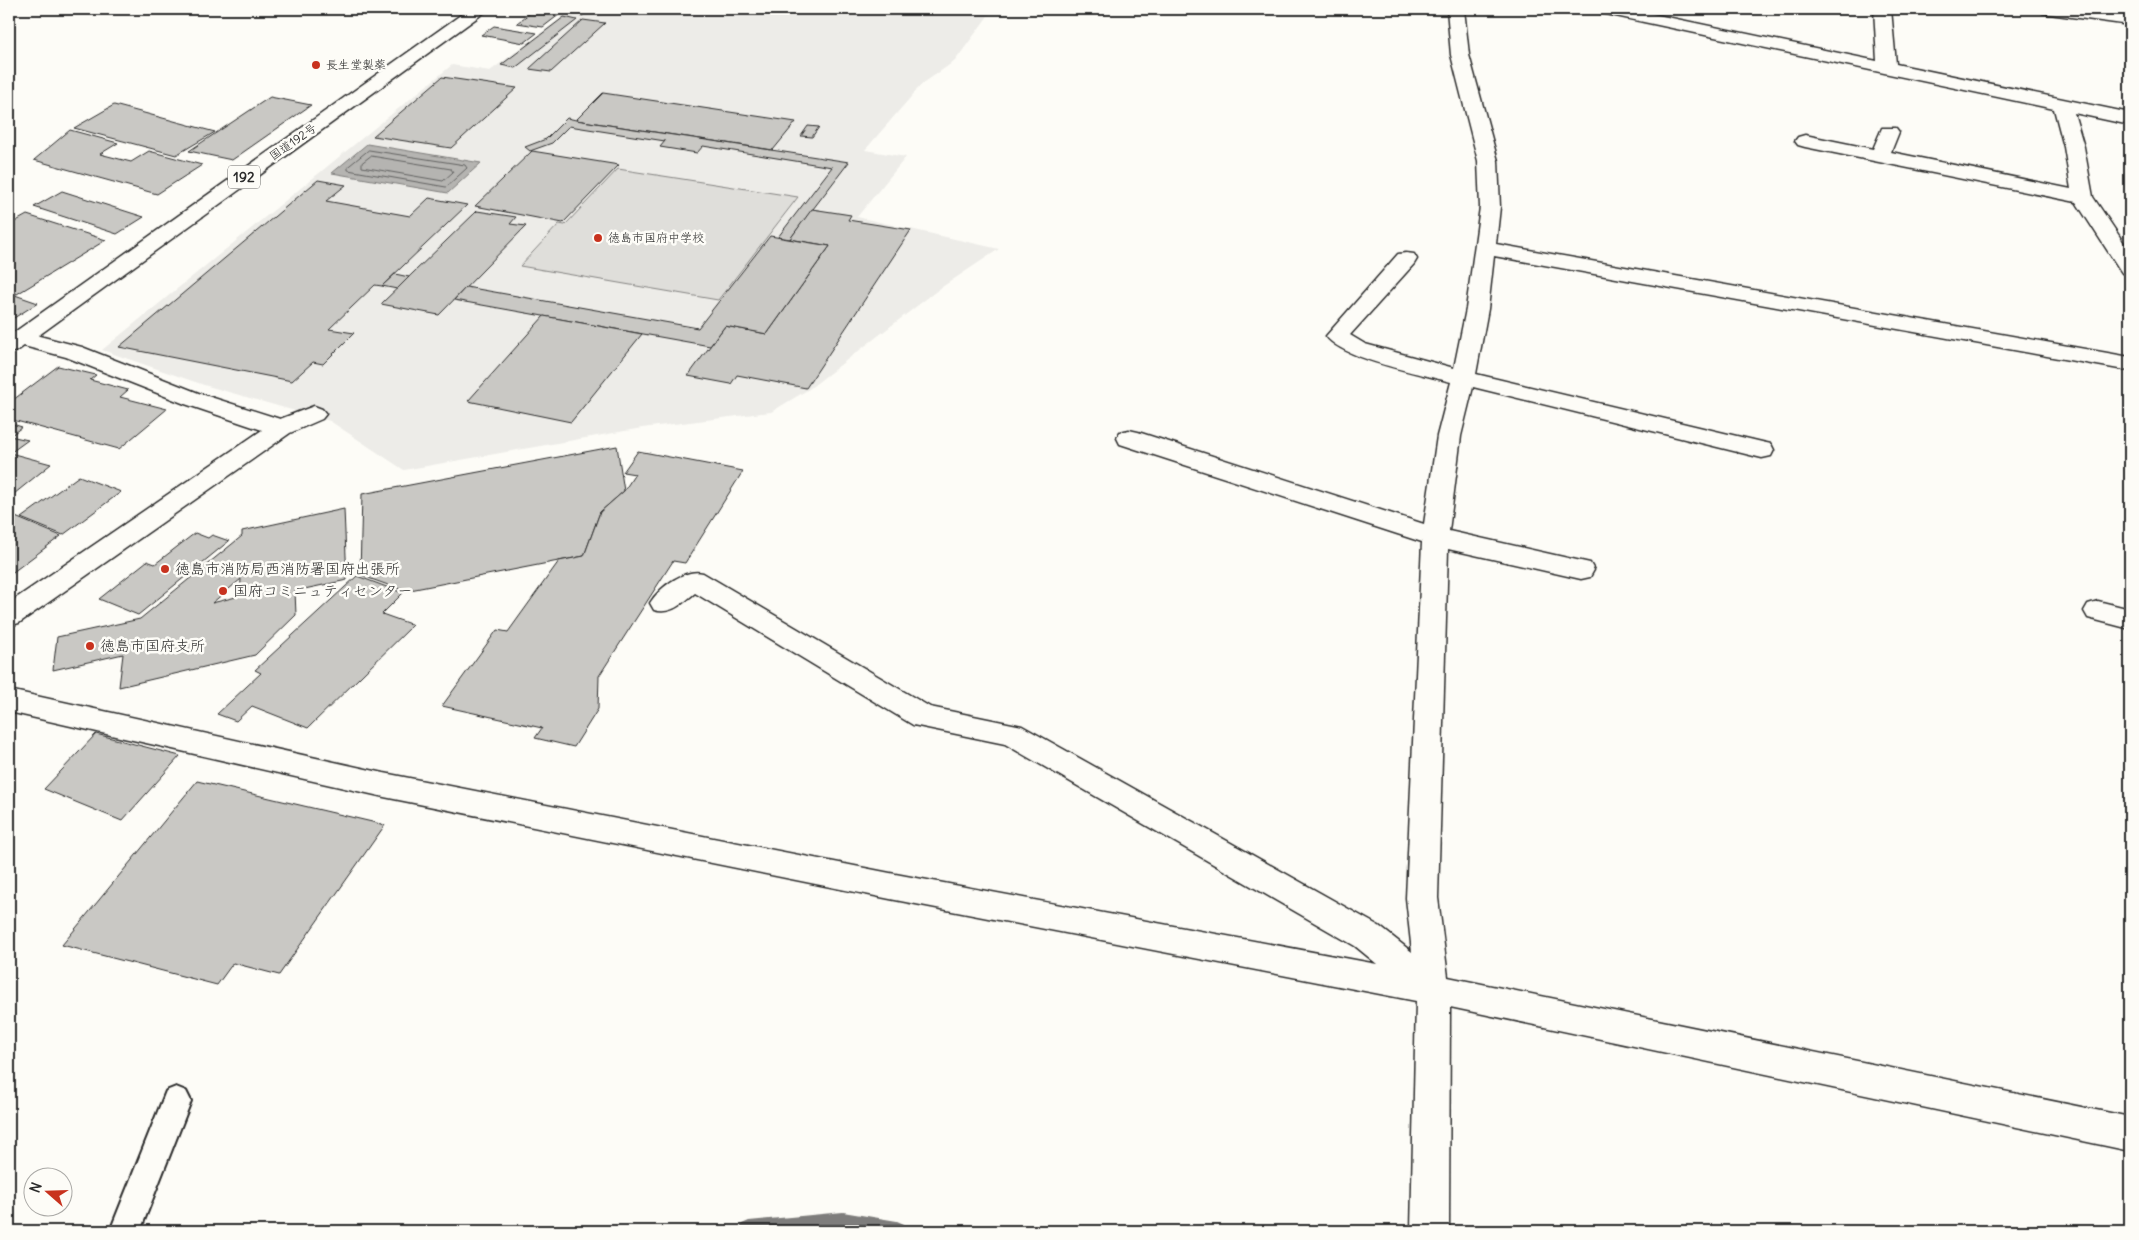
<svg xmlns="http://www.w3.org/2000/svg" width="2139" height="1240" font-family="Delius,'Klee One',sans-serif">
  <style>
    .built { fill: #edece8 }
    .green { fill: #dfdeda; stroke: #858482 }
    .water { fill: #b5b4b1; stroke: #7e7d7b }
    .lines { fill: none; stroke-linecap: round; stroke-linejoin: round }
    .shore { stroke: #626261; stroke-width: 1 }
    .stream { fill: #7e7d7b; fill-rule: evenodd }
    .building { fill: #c9c8c4; stroke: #2b2b2b; fill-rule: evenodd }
    .service-casing { stroke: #2b2b2b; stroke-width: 4 }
    .minor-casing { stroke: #2b2b2b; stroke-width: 3 }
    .trunk-casing { stroke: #2b2b2b; stroke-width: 3 }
    .service { fill: #fdfcf7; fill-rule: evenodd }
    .minor { fill: #fdfcf7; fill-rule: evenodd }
    .trunk { fill: #fdfcf7; fill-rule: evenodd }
    .poi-dot { fill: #c8321e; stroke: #fdfcf7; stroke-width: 2 }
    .labels { text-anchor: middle; stroke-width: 5; stroke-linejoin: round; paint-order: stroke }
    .far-poi-label { font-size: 12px; fill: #2b2b2b; stroke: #fdfcf7; text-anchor: start }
    .far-street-label { font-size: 12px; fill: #2b2b2b; stroke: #fdfcf7 }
    .shield { fill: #fdfcf7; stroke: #6a6a68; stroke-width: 1 }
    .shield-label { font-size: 14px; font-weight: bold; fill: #2b2b2b }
    .poi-label { font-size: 15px; fill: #2b2b2b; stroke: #fdfcf7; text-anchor: start }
  </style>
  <rect width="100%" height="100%" fill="#fdfcf7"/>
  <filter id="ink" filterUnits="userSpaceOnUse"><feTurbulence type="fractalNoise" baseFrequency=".02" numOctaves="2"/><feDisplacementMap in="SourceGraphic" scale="10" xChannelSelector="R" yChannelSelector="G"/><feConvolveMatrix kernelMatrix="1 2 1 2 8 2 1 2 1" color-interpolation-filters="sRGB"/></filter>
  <g filter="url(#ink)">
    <polygon class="built" points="573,9 993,9 955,61 922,84 865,150 906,157 857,217 999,249 939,289 809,389 771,412 642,428 404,470 330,421 204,385 102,350 452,65 490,71"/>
    <polygon class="green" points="618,169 798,197 718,300 520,266 559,224 565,225"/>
    <polygon class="water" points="367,144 481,163 448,193 332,173"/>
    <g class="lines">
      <g class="shore">
        <polygon points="369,150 465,165 467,168 446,187 348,170 348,167"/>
        <polygon points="371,156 451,169 453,172 443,181 362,167 362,163"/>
      </g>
      <polygon class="stream" points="843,1212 897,1221 904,1224 907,1231 739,1231 742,1224 749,1221"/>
    </g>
    <g class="building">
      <polygon points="529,9 563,9 561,10 564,11 543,27 517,23 530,13 525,12"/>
      <polygon points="576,9 591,9 582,16 569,14"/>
      <polygon points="564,17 577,20 515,68 501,65"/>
      <polygon points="583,20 605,23 551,72 529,69"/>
      <polygon points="494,26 537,33 524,43 481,35"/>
      <polygon points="442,77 517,88 451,148 373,136"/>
      <polygon points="603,93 796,122 773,150 576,120"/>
      <polygon points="270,97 311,105 232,160 189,151"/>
      <polygon points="114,105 215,132 176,155 74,128"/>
      <polygon points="567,118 576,120 849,162 790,239 778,237 832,167 703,146 697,153 660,147 665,141 569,126 552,143 530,151 525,147 546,139"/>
      <polygon points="808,126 819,127 812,137 801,136"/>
      <polygon points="70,130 118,143 100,154 131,162 149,151 202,165 157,194 34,160"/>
      <polygon points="532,151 619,165 563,223 475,206"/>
      <polygon points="318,180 346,185 326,201 410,216 429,198 467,205 382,286 375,285 329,329 354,333 323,364 313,362 292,381 119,347"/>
      <polygon points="62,191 144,217 117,234 34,207"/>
      <polygon points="812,209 851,215 848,220 911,230 806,388 737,375 731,384 688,376 725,326 767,334 830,246 790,239"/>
      <polygon points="477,211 516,217 510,224 526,226 439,315 381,304"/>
      <polygon points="27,215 106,240 17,294 9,291 9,225"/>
      <polygon points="770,236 830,246 767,334 725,326 710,346 454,300 466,287 698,328"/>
      <polygon points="395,274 409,277 397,289 382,286"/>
      <polygon points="9,293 38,303 9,321"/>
      <polygon points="544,316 642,334 571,422 468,401"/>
      <polygon points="58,366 96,375 90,380 128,390 120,397 167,409 119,449 9,419 9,403"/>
      <polygon points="9,423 22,427 10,436 28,440 10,453 51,464 9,498"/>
      <polygon points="617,446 624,491 600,512 584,556 405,591 360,575 362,494"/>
      <polygon points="638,451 743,471 685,563 673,561 599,676 598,709 574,747 535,738 542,728 442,706 497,630 508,632 559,561 584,556 600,512 624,491 635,474 623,472"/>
      <polygon points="79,476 121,492 63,535 21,518"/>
      <path d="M344 509 347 580 295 591 296 615 255 655 119 687 123 654 53 670 57 637 140 619 242 536V531ZM241 579 240 596 212 603Z"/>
      <polygon points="13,516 61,536 9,575 9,519"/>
      <polygon points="195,533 208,538 212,535 229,541 138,615 99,599 147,561 155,564"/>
      <polygon points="357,576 403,593 382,614 413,625 308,728 252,706 236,721 217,714 261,673 255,670"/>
      <polygon points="96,734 180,756 122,821 44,789"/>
      <polygon points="197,781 385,825 279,975 233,963 217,985 62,945"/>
    </g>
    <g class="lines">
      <defs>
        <polygon id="service" points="176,1087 186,1091 191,1101 140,1231 110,1231 166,1091"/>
        <g id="minor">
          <path d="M1447 9H1464L1469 55 1498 161 1500 207 1496 244 2130 357V371L1494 256 1488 309 1476 374 1762 442 1771 444 1774 450 1771 456 1762 458 1473 387 1461 436 1449 531 1581 561 1590 563 1594 570 1590 577 1581 579 1448 549 1438 898 1448 977 2130 1117V1151L1450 1007 1449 1231H1411L1416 1001 890 899 384 797 9 712V690L384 773 890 873 1377 964 1355 946 1005 744 913 725 695 593C682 603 672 615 654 610L650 603C660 587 685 568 703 573L930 707 1022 726 1379 926 1412 952 1406 898 1422 542 1120 444 1117 438 1120 432 1129 430 1138 432 1424 524 1437 436 1451 382C1422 374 1342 359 1326 336L1398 254 1406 253 1414 254 1417 259 1414 264 1350 335 1365 344 1454 368 1466 309 1480 207 1478 161 1451 55Z"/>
          <polygon points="1597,9 1629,9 1877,61 1874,9 1891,9 1896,64 2130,113 2130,125 2074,113 2084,147 2093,197 2130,252 2130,274 2122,273 2076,202 1805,147 1798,145 1795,141 1798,137 1805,135 1873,149 1882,128 1896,128 1899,132 1891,152 2071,189 2064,147 2054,109 1606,14 1600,13"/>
          <polygon points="2040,9 2085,9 2130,15 2130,25 2049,14 2043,13"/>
          <polygon points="20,331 82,347 201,394 280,419 314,406 322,409 326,414 322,419 290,433 19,623 9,626 9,603 262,430 185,404 66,357 12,343 9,338 12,333"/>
          <polygon points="2098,601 2130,609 2130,629 2088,618 2084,611 2088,604"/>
        </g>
        <polygon id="trunk" points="469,9 489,9 17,351 9,353 9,336"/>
      </defs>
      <use href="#service" class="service-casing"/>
      <use href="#minor" class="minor-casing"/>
      <use href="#trunk" class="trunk-casing"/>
      <use href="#service" class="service"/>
      <use href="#minor" class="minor"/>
      <use href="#trunk" class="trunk"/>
    </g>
  </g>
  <g class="poi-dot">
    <circle cx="316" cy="65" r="5"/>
    <circle cx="598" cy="238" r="5"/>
    <circle cx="165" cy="569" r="5"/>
    <circle cx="223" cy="591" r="5"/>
    <circle cx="90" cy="646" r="5"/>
  </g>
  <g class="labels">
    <g class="far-poi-label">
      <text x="326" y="69">長生堂製薬</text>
      <text x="608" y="242">徳島市国府中学校</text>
    </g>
    <g class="far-street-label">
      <text transform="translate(293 142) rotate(-35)" y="4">国道192号</text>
    </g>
    <rect class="shield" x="228" y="165.5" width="32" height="23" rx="4"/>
    <g class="shield-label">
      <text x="244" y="182">192</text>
    </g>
    <g class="poi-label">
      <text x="175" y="574">徳島市消防局西消防署国府出張所</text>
      <text x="233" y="596">国府コミニュティセンター</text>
      <text x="100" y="651">徳島市国府支所</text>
    </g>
  </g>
  <rect width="2139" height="1240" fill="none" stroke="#fdfcf7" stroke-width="30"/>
  <rect x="15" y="15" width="2109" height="1210" fill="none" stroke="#2b2b2b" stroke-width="2" filter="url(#ink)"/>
  <g transform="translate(48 1192) rotate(290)"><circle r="24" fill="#fdfcf7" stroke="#a9a8a5"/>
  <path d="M0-4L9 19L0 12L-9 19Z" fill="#c8321e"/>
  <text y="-8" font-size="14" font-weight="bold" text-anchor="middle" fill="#2b2b2b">N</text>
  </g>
</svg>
